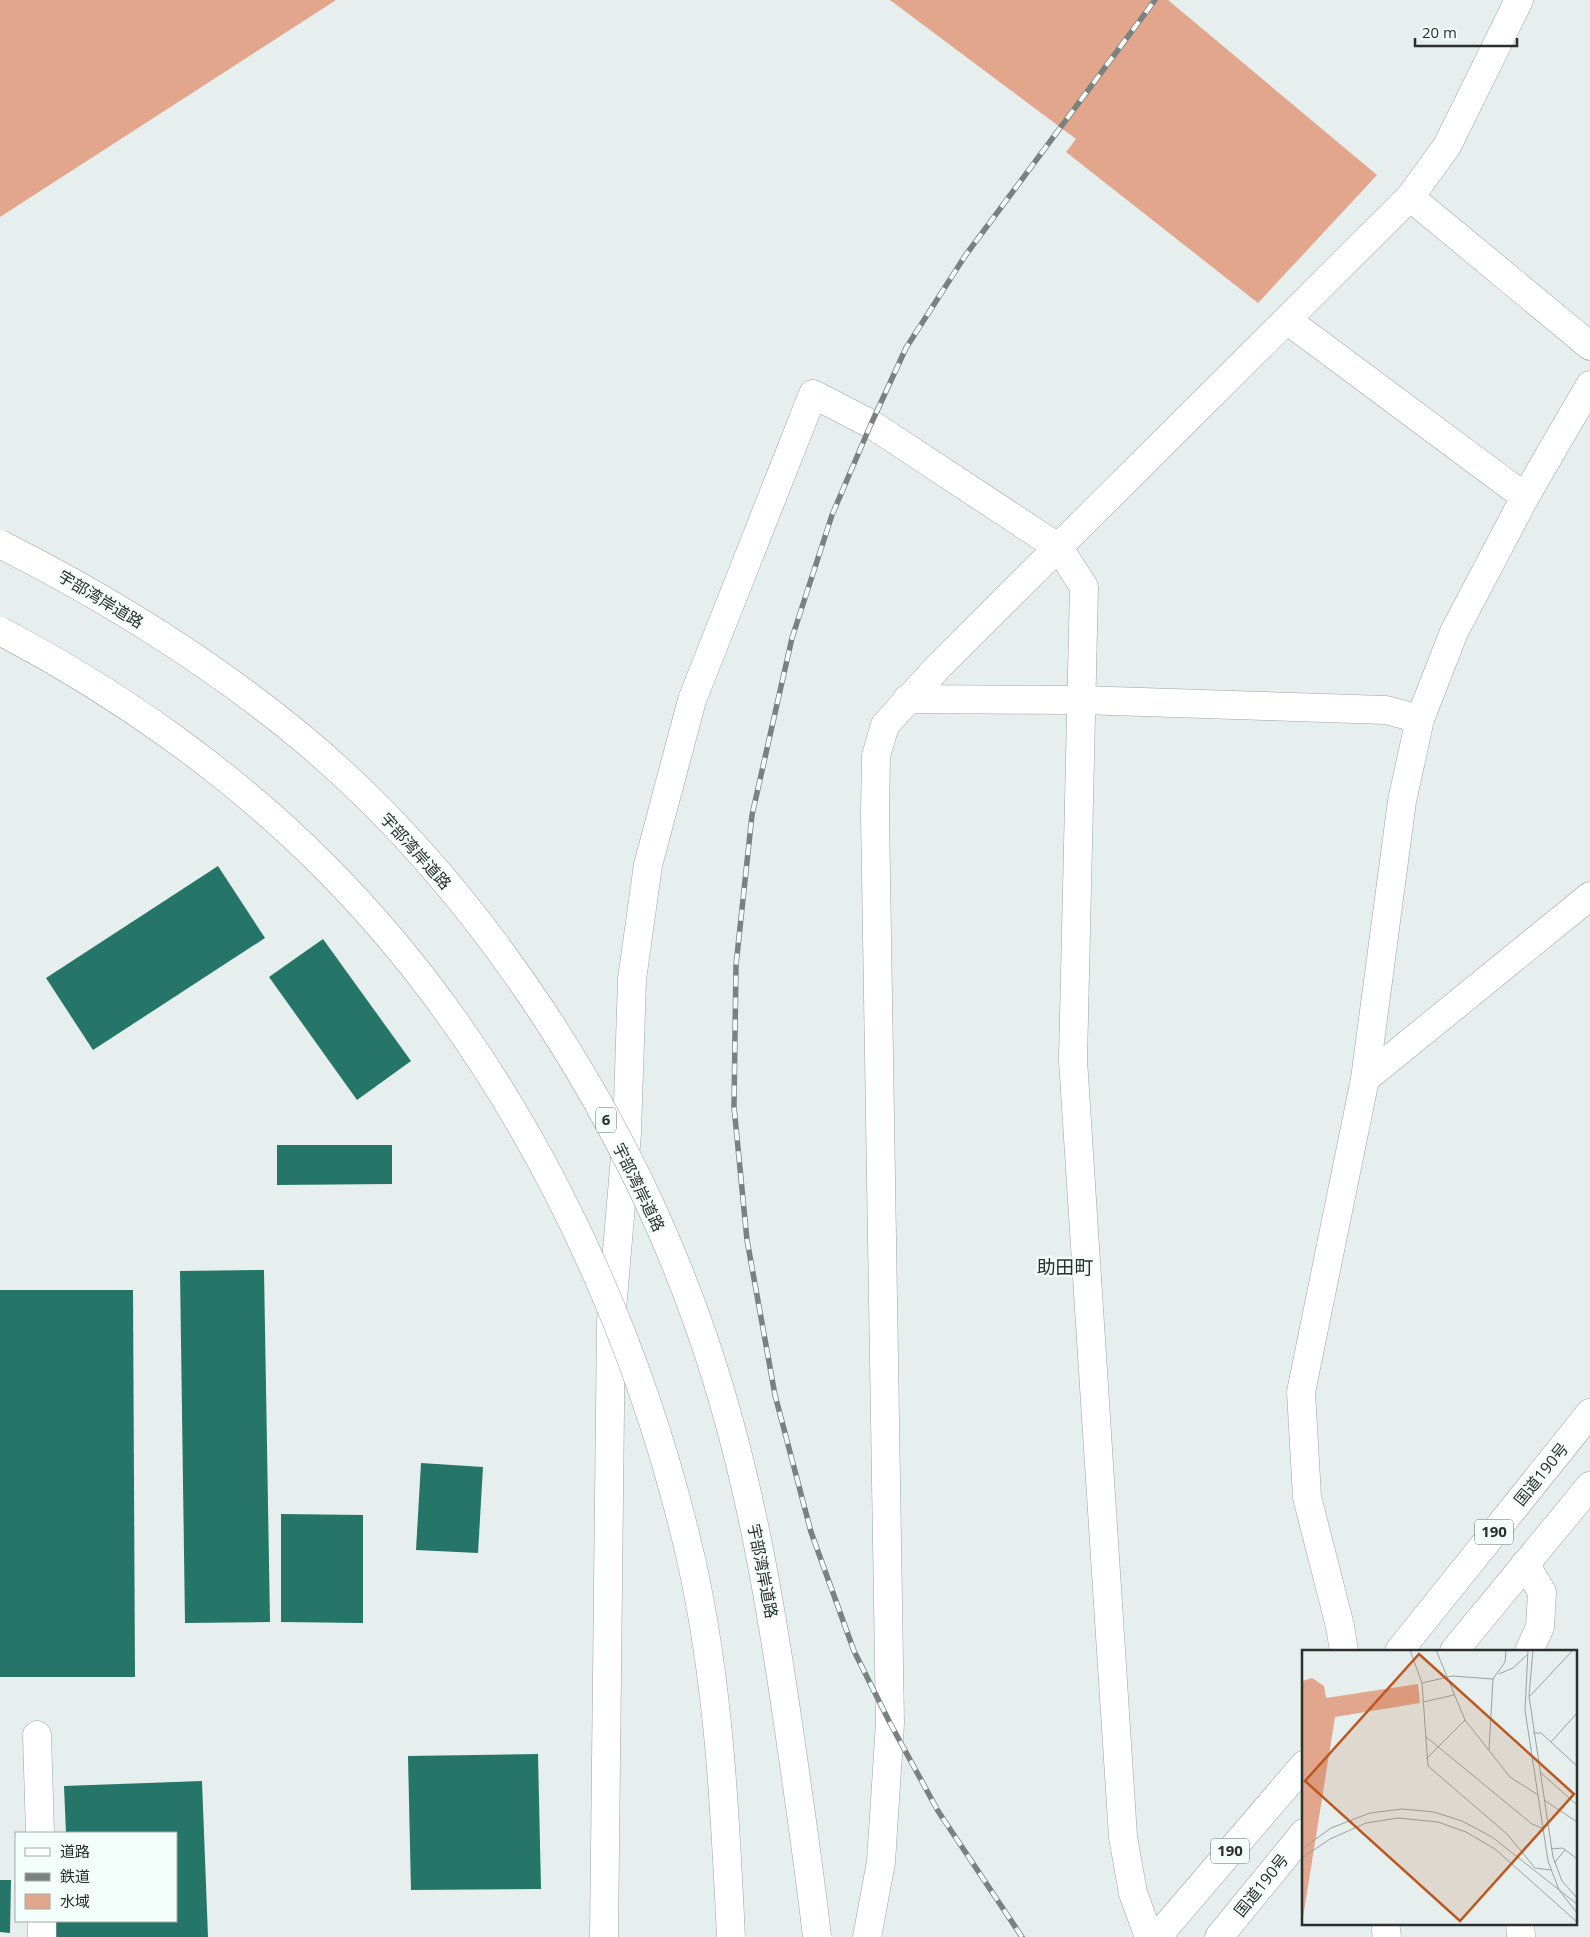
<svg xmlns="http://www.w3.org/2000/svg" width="1590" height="1937" font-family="'Open Sans','Noto Sans JP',sans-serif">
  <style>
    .water { fill: #e1a68b }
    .building { fill: #257668 }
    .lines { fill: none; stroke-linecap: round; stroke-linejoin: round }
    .minor-casing { stroke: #9da5a3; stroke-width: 29 }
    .highway-casing { stroke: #9da5a3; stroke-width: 29 }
    .minor { stroke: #fff; stroke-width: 28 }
    .highway { stroke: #fff; stroke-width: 28 }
    .rail-casing { stroke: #7b817f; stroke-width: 5.5 }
    .rail { stroke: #f3fdfa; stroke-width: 4; stroke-dasharray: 11; stroke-linecap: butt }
    .highway-bridge-casing { stroke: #9da5a3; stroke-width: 29; stroke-linecap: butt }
    .highway-bridge { stroke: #fff; stroke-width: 28 }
    .labels { text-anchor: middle; stroke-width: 5; stroke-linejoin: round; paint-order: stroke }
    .shield { fill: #f3fdfa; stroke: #676d6b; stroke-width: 1 }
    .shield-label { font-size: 15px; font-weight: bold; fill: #2b2f2e }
    .street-label { font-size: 16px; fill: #2b2f2e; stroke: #f3fdfa }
    .quarter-label { font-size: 19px; fill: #2b2f2e; stroke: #f3fdfa }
    .inset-road { fill: none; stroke: #9ba2a1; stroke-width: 1 }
    .view { fill: #bb5820; fill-opacity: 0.15; stroke: #bb5820; stroke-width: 2.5 }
    .inset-edge { fill: none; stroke: #2b2f2e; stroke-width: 2.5 }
  </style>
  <rect width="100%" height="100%" fill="#e6efed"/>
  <g class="water">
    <polygon points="0,0 336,0 0,217"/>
    <polygon points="890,0 1168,0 1377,175 1258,303 1066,152 1076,139"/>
  </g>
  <g class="building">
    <polygon points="218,866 265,938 93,1050 46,978"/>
    <polygon points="323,939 411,1061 357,1100 269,977"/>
    <polygon points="277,1145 392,1145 392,1184 277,1185"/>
    <polygon points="264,1270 270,1622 185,1623 180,1271"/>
    <polygon points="0,1290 133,1290 135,1677 0,1677"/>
    <polygon points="421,1463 483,1467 478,1553 416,1550"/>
    <polygon points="281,1514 363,1515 363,1623 281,1622"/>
    <polygon points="538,1754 541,1889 411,1890 408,1756"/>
    <polygon points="202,1781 208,1937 54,1937 54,1921 176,1921 176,1833 66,1833 64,1786"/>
    <polygon points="0,1880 11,1880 10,1933 0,1932"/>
  </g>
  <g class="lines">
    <defs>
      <g id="minor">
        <polyline points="1410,197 1590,346"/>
        <polyline points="1287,320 1525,497"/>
        <polyline points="907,699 1081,700 1386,710 1420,719"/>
        <polyline points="1365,1079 1590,896"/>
        <polyline points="1525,1564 1542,1592 1540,1627 1529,1651"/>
        <polyline points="1344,1651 1340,1626 1307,1497 1301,1392 1365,1079 1402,801 1420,719 1454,632 1525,497 1590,385"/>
        <polyline points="37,1735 40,1833"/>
        <polyline points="42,1921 42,1937"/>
        <polyline points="1385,1923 1387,1937"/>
        <polyline points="1520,1923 1521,1937"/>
        <polyline points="604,1937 611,1322 627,1133 632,979 648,865 692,700 813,394 871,424 1059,548 1084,587 1073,1060 1123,1837 1133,1893 1149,1937"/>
        <polyline points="867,1937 881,1862 890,1723 875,814 876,756 885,725 939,666 1410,197 1447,146 1519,0"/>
      </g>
      <g id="highway">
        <polyline points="1399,1651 1590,1413"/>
        <polyline points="1454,1651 1590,1486"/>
        <polyline points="1157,1937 1304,1765"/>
        <polyline points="1219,1937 1304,1833"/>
      </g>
    </defs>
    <use href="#minor" class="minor-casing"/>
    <use href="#highway" class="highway-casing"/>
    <use href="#minor" class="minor"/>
    <use href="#highway" class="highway"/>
    <defs>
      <polyline id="rail" points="1022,1937 938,1811 890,1723 854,1651 811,1532 775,1395 747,1240 734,1107 736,965 752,815 792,638 832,515 871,424 906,348 965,256 1155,0"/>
    </defs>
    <use href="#rail" class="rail-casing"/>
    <use href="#rail" class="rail"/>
    <defs>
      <g id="highway-bridge">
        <path d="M0 544C107 598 209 661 301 737 481 887 626 1113 702 1334 749 1469 772 1610 792 1751 801 1813 810 1875 817 1937"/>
        <path d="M0 631C117 692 233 774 326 868 510 1053 633 1307 691 1559 719 1683 725 1811 731 1937"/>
      </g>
    </defs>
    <use href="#highway-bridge" class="highway-bridge-casing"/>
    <use href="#highway-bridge" class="highway-bridge"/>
  </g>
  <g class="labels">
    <g class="shield">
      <rect x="596" y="1107.5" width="20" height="25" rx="4"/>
      <rect x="1475" y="1519.5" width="38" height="25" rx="4"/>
      <rect x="1211" y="1838.5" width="38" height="25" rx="4"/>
    </g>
    <g class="shield-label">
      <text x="606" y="1125">6</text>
      <text x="1494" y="1537">190</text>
      <text x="1230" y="1856">190</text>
    </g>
    <g class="street-label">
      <text transform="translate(101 599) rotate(31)" y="6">宇部湾岸道路</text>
      <text transform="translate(416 851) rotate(48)" y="6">宇部湾岸道路</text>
      <text transform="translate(639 1187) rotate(64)" y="6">宇部湾岸道路</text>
      <text transform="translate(1541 1474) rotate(-51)" y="6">国道190号</text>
      <text transform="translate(763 1571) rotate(79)" y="6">宇部湾岸道路</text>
      <text transform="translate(1261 1885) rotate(-51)" y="6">国道190号</text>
    </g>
    <g class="quarter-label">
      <text x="1065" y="1274">助田町</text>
    </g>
  </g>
  <g transform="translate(1302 1650)">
    <rect width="275" height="275" fill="#e6efed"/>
    <path d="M10 28 22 36 24 48 116 34 118 53 33 67 0 274V31Z" fill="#e1a68b"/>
    <path class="inset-road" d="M108 0 120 33 126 116 205 184 233 218 249 220M134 0 163 70 208 127 236 145M226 0 223 60 246 211 257 240 275 263M231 0 227 46 251 207 260 231 275 248M197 24 211 18 225 5M120 33 150 26 191 29M228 46 271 0M121 52 152 45M231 83H239L275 116M123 86 230 174 242 179M249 92 275 63M187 100 191 29 203 12 204 0M124 109 163 70M238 122 275 155M242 150 275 172M0 199 29 178 68 163 100 159 132 162 160 171 190 187 275 254M249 199 261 198 275 209M0 208 28 189 64 173 96 168 136 172 164 182 193 199 275 272M252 213 263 200"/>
    <path class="view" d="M117 4 272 144 158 271 3 131Z"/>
    <rect width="275" height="275" class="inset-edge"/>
  </g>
  <rect x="15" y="1832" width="162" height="90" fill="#f3fdfa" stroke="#a3aba8"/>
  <rect x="25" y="1848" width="25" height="8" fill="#ffffff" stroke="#a3aba8"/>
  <text x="60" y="1857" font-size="15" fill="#2b2f2e">道路</text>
  <rect x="25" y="1873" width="25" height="8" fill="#7b817f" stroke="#a3aba8"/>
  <text x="60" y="1882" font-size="15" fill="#2b2f2e">鉄道</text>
  <rect x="25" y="1894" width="25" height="15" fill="#e1a68b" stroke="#a3aba8"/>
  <text x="60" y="1907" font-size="15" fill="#2b2f2e">水域</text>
  <path d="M1415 38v8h102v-8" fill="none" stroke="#2b2f2e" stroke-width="2.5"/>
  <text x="1422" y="38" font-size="15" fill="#2b2f2e" stroke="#f3fdfa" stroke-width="4" paint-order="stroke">20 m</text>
</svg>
